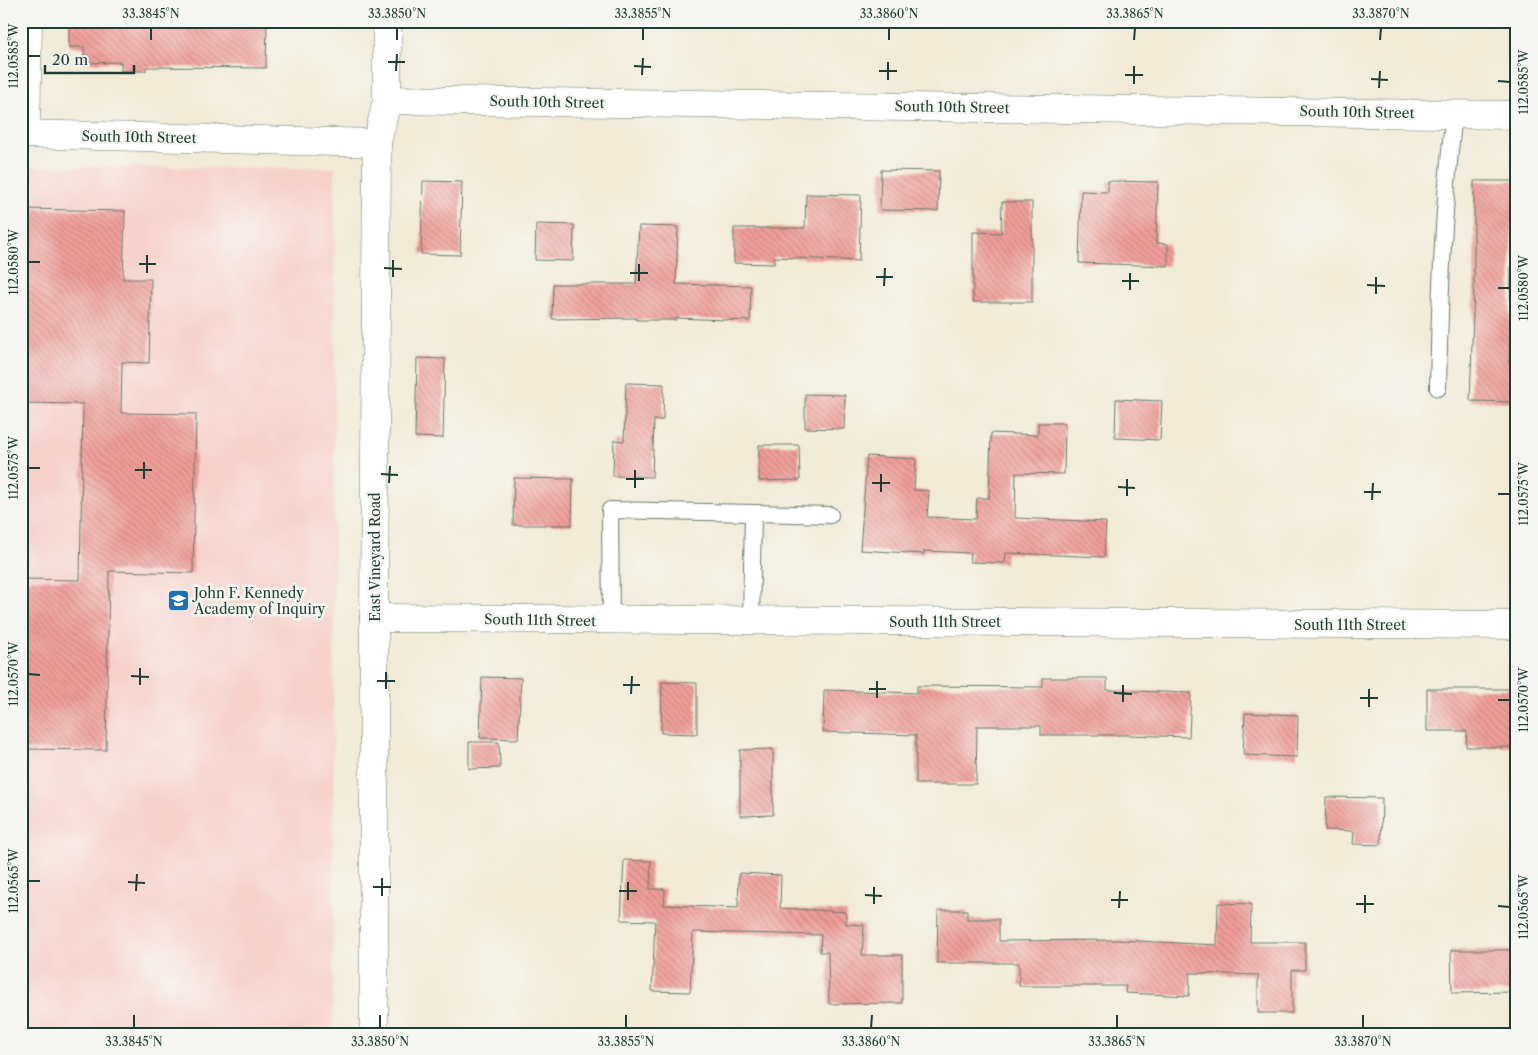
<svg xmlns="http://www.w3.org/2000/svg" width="1538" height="1055" font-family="'Libre Caslon Text',serif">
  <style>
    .built { fill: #f7d0cb }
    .building { fill: url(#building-back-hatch) }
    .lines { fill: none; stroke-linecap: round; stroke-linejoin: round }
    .service-casing { stroke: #687a6d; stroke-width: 18 }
    .minor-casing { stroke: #687a6d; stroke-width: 29 }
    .service { stroke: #fff; stroke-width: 16 }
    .minor { stroke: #fff; stroke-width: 28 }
    .ticks { fill: none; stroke: #1f3d34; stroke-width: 2 }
    .labels { text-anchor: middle; stroke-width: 5; stroke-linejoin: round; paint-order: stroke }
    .street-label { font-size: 14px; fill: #1f3d34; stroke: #f6f6f2 }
    .poi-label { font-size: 14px; fill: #1f3d34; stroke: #f6f6f2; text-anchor: start }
    .neatline { fill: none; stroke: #1f3d34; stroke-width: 2 }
    .ticks-label { font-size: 12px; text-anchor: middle; fill: #1f3d34 }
  </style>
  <defs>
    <pattern id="building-back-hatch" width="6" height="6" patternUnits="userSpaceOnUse" patternTransform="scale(1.25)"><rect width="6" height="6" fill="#f19e9a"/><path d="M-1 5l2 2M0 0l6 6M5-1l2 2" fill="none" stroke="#c3827e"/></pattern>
  </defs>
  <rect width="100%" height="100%" fill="#f6f6f2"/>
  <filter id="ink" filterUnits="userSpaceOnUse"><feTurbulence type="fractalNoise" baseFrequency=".02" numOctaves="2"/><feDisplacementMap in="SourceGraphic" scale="10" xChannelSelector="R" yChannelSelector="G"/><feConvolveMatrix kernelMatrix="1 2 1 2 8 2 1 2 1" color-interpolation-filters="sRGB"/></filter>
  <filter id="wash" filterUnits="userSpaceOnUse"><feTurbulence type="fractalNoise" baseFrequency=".0096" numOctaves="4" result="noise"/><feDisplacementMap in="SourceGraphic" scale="20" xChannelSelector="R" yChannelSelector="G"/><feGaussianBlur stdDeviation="1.12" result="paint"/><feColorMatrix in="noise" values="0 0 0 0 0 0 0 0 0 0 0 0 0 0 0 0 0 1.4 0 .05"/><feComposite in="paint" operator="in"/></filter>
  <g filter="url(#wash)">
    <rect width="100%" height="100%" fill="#f1ead6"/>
    <polygon class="built" points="21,167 335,168 333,1034 21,1034"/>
    <g id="blocks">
      <g class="building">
        <polygon points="69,21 267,21 266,68 146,67 146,71 121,71 121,62 84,63 84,47 69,47"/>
        <polygon points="881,170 939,171 938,211 880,210"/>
        <polygon points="423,181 462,182 460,255 421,254"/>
        <polygon points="1108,181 1158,182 1156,243 1168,244 1168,266 1079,263 1081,191 1108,192"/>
        <polygon points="1474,181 1517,181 1517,219 1512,219 1509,364 1517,364 1517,402 1470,401 1474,286"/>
        <polygon points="806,194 861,195 859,261 774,257 774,264 734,263 734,228 805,228"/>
        <polygon points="1002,202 1032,202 1032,302 973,302 973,232 1001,233"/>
        <polygon points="21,209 125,211 123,279 151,279 149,363 122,362 121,413 196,414 193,573 109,571 106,750 21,749 21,579 80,580 83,404 21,403"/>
        <polygon points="536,224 574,225 573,261 535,260"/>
        <polygon points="639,226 678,227 676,284 751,286 750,321 676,318 676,320 636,320 636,318 552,319 553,284 636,284"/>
        <polygon points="417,358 445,359 443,438 415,437"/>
        <polygon points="626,383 664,384 663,420 654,420 652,477 613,476 614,440 624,441"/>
        <polygon points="805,394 845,395 844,429 805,428"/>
        <polygon points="1116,399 1162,401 1160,440 1115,438"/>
        <polygon points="1038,423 1065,423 1064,474 1016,473 1015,518 1106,522 1104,557 1006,553 1005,563 970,562 971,553 924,551 924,554 860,550 867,456 916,459 914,490 929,491 927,517 976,519 977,498 989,498 991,433 1038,435"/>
        <polygon points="759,445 799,445 800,480 759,481"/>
        <polygon points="514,478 573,479 572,525 513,525"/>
        <polygon points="482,677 521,678 518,739 480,738"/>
        <polygon points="1043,678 1107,678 1107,690 1191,693 1189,737 1128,735 1041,735 1041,726 977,726 976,784 916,784 916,735 823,732 824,690 917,693 917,686 1043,687"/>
        <polygon points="662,682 697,683 697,734 661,733"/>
        <polygon points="1427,689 1514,689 1513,747 1466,747 1467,731 1427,731"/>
        <polygon points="1245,713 1298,715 1297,757 1243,755"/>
        <polygon points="469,742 499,742 500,768 469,769"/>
        <polygon points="773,749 773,815 740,816 740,750"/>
        <polygon points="1326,797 1382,798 1381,845 1353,844 1354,831 1325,830"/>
        <polygon points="624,860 651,861 650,889 665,889 664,905 738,908 739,873 781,875 780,908 846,912 846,924 864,925 862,955 902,955 902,1003 829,1004 828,952 820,952 821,935 693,932 690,992 652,991 655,921 621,920"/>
        <polygon points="1218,903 1251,904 1250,942 1305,942 1305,970 1292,970 1292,1013 1258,1013 1258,975 1190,973 1189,996 1125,993 1126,986 1019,986 1019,963 937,963 938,910 967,910 967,919 999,919 999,941 1118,940 1217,945"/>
        <polygon points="1451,950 1515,950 1515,992 1452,993"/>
      </g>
    </g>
  </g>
  <g filter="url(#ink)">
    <use href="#blocks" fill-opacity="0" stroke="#687a6d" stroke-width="1"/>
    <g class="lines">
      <defs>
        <g id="service">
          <path d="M1438 388C1440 296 1443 205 1454 114"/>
          <polyline points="753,513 830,515"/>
          <polyline points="611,620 610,510 753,513 751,621"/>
        </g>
        <g id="minor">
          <polyline points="387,100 1517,115"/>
          <polyline points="21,134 377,143"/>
          <polyline points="26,134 28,21"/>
          <polyline points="374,618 1517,625"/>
          <polyline points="374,1034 374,618 377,143 387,100 387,21"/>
        </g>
      </defs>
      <use href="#service" class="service-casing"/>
      <use href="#minor" class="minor-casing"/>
      <use href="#service" class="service"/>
      <use href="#minor" class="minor"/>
    </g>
  </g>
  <path class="ticks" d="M151 40V28M397 40V28M643 40V28M889 40V28M1134 40 1135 28M1380 40 1381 28M28 56H40M388 62H405M634 66 651 67M396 71 397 54M879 71H897M642 75 643 58M1125 75H1143M1371 79 1388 80M888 80V62M1498 81 1510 82M1134 84V66M1379 88 1380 71M28 262H40M139 264H156M384 268 402 269M147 273V255M630 273H648M393 277V260M876 277H893M639 281V264M1122 281H1139M1367 285 1385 286M884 286 885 268M1498 288H1510M1130 290V273M1376 294V277M28 468H40M135 470H152M381 474 398 475M144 479V462M626 479H644M389 483 390 466M872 483H890M1118 487 1135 488M635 488V470M881 492V474M1364 492H1381M1498 494H1510M1127 496V479M1372 500 1373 483M28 674 40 675M131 676 149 677M377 681H395M140 685V668M623 685H640M386 689V672M869 689H886M1114 693 1132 694M631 694 632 676M877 698V681M1360 698H1378M1498 700H1510M1123 702V685M1369 707V689M28 881H40M128 882 145 883M373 887H391M136 891 137 874M619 891H637M865 895 882 896M382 896V878M628 900V882M1111 900H1128M874 904V887M1356 904H1374M1498 906 1510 907M1119 908 1120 891M1365 913V895M134 1028V1015M380 1028V1015M626 1028V1015M871 1028 872 1015M1117 1028V1015M1363 1028V1015"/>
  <defs>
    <symbol id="school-square" viewBox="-11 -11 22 22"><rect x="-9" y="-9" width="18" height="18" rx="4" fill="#1f6fb2" stroke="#f6f6f2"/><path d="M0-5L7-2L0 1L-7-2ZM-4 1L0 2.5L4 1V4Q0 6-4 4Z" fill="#fff"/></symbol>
  </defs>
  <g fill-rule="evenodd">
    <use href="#school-square" x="166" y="588" width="25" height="25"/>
  </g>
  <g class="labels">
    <g class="street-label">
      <text transform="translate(547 102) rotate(1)" y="5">South 10th Street</text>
      <text transform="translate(952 107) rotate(1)" y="5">South 10th Street</text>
      <text transform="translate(1357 112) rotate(1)" y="5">South 10th Street</text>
      <text transform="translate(139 137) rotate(1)" y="5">South 10th Street</text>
      <text transform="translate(375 557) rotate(-90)" y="5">East Vineyard Road</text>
      <text transform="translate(540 620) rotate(1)" y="5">South 11th Street</text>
      <text x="945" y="627">South 11th Street</text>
      <text x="1350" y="630">South 11th Street</text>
    </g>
    <g class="poi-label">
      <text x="194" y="598">John F. Kennedy<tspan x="194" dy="16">Academy of Inquiry</tspan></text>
    </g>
  </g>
  <rect width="1538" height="1055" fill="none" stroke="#f6f6f2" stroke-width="55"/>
  <path d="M45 65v8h89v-8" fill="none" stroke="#1f3d34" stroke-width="2.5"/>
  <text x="52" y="65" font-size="15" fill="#1f3d34" stroke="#f6f6f2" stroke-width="4" paint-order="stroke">20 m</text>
  <rect x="28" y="28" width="1482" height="1000" class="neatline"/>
  <g class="ticks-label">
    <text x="151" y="18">33.3845°N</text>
    <text x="397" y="18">33.3850°N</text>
    <text x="643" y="18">33.3855°N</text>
    <text x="889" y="18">33.3860°N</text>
    <text x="1135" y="18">33.3865°N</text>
    <text x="1381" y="18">33.3870°N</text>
    <text transform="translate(14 56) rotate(-90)" y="4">112.0585°W</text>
    <text transform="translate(1524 82) rotate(-90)" y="4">112.0585°W</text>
    <text transform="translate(14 262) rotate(-90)" y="4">112.0580°W</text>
    <text transform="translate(1524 288) rotate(-90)" y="4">112.0580°W</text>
    <text transform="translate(14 468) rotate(-90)" y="4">112.0575°W</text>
    <text transform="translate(1524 494) rotate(-90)" y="4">112.0575°W</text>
    <text transform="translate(14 674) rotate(-90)" y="4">112.0570°W</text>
    <text transform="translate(1524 700) rotate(-90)" y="4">112.0570°W</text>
    <text transform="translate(14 881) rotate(-90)" y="4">112.0565°W</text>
    <text transform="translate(1524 907) rotate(-90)" y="4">112.0565°W</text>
    <text x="134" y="1046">33.3845°N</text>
    <text x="380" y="1046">33.3850°N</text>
    <text x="626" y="1046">33.3855°N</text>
    <text x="871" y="1046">33.3860°N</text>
    <text x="1117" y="1046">33.3865°N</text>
    <text x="1363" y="1046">33.3870°N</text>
  </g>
</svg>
